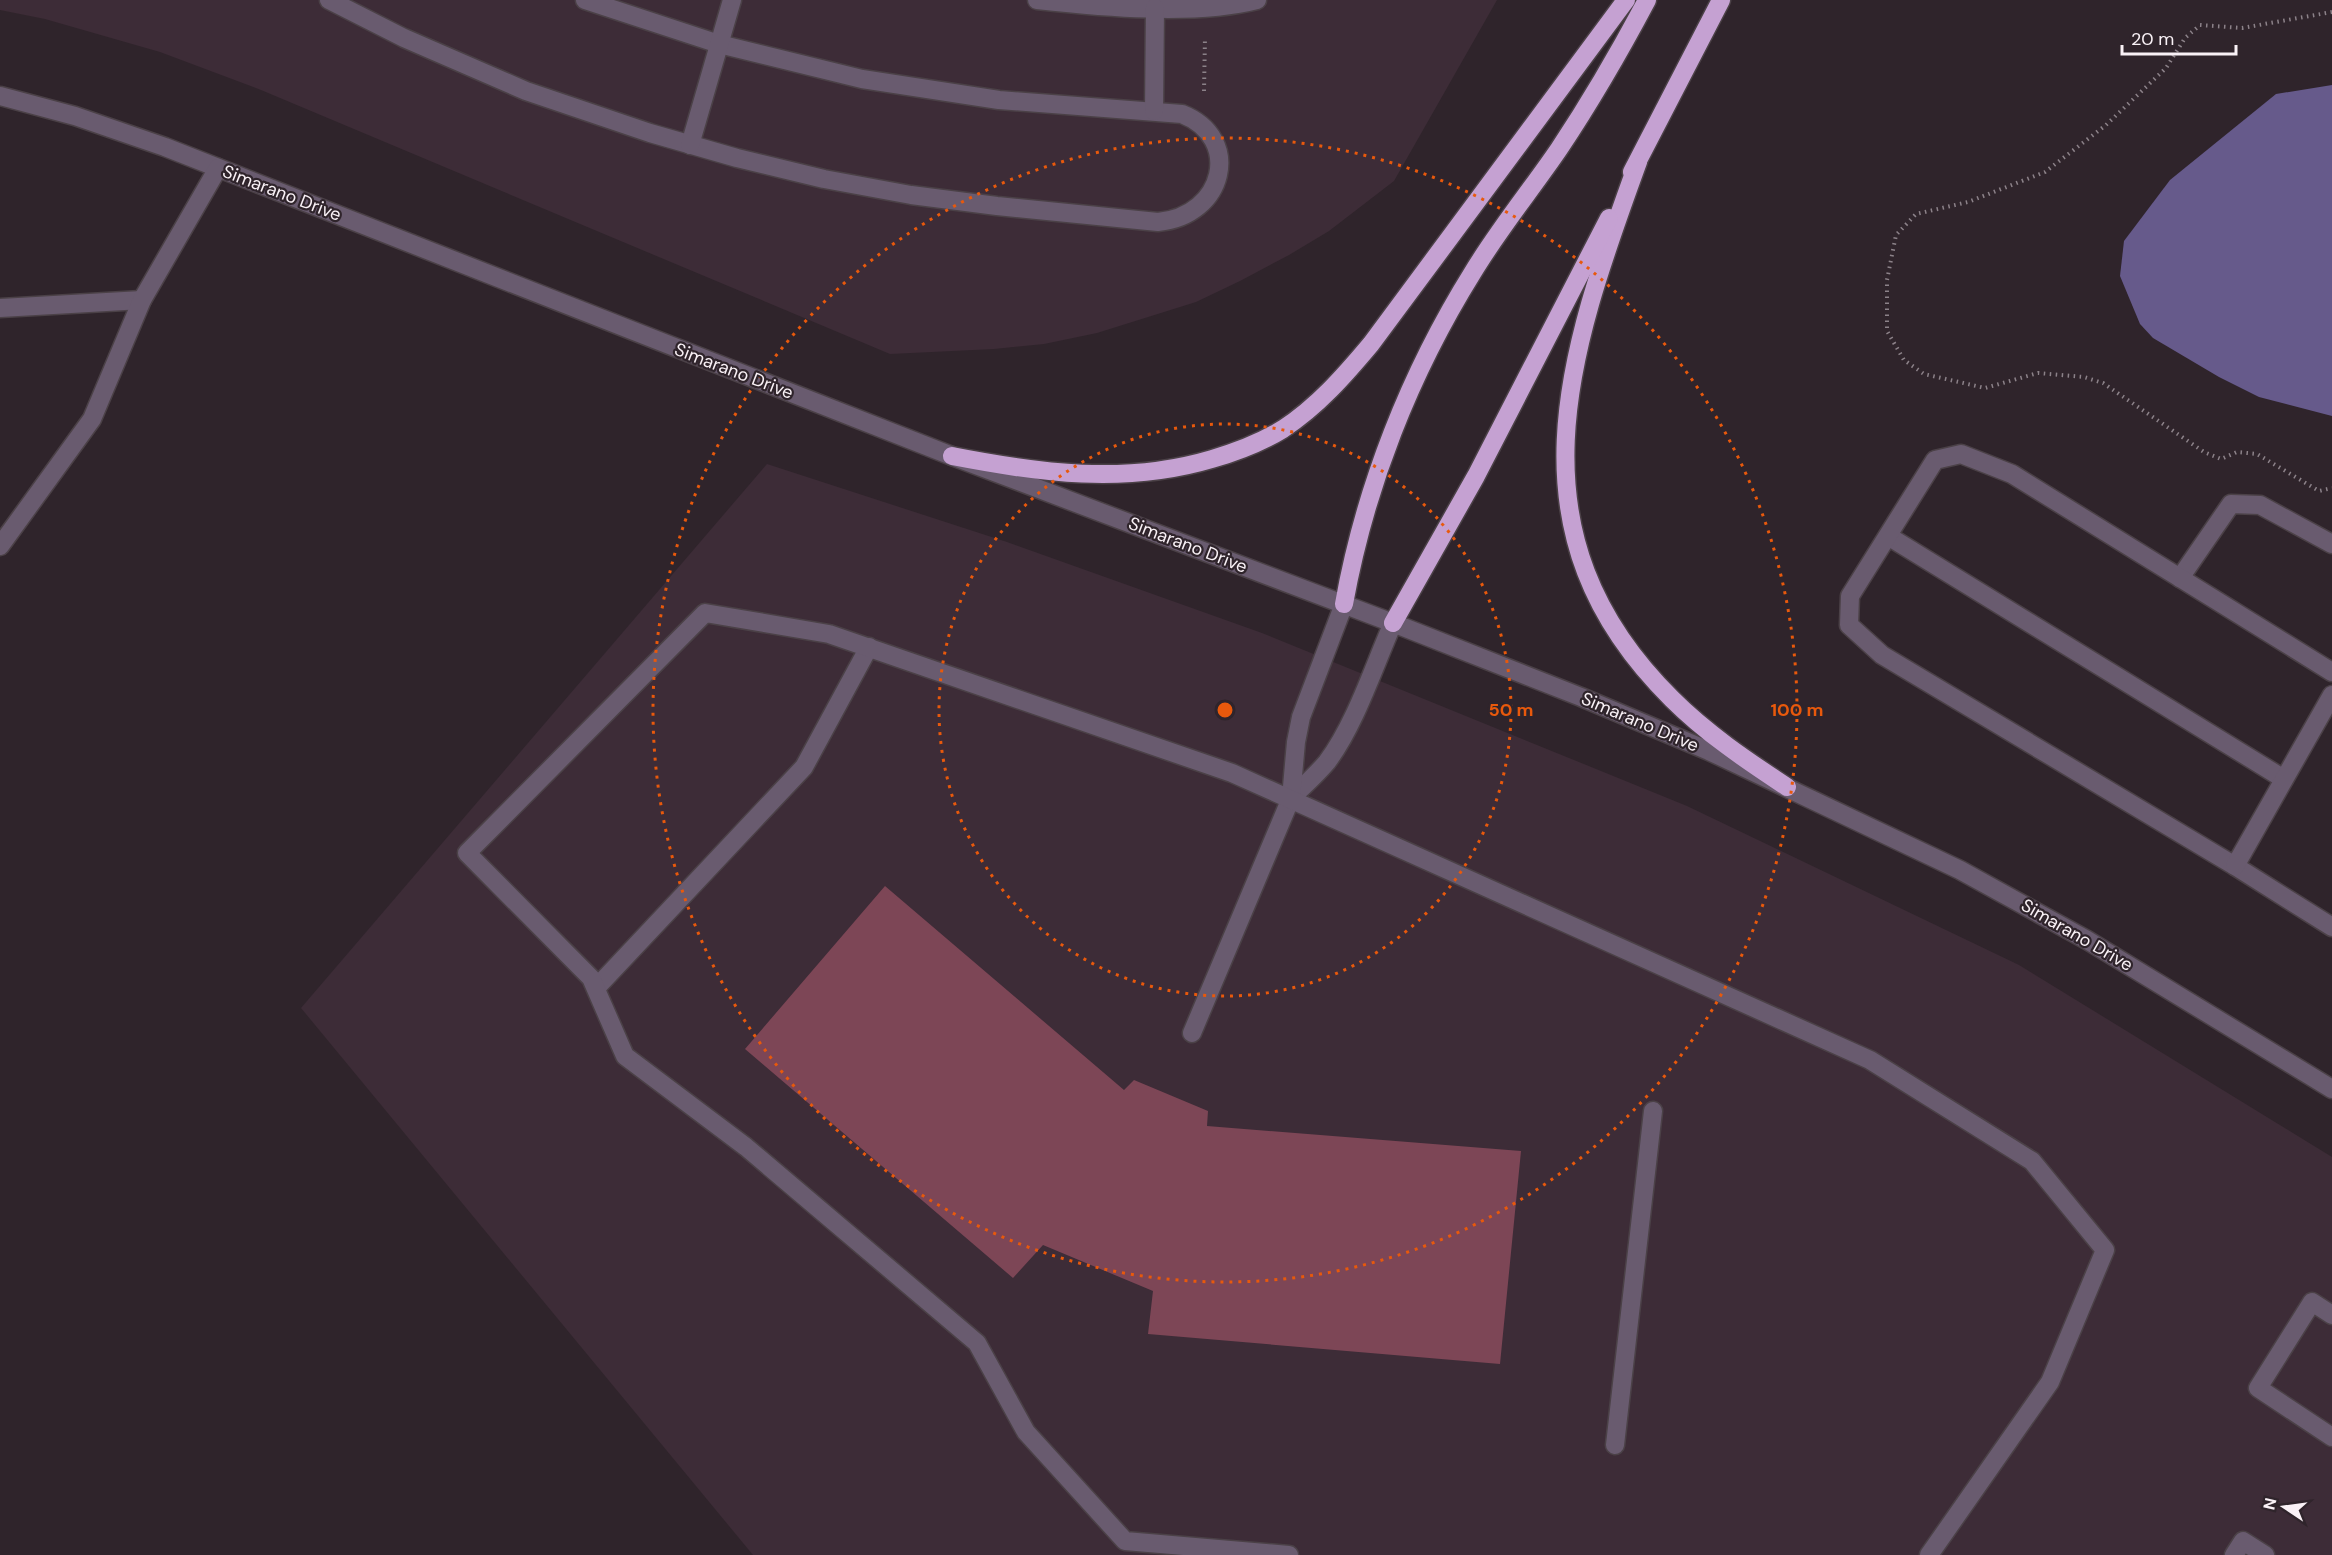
<svg xmlns="http://www.w3.org/2000/svg" width="2332" height="1555" font-family="'DM Sans',sans-serif">
  <style>
    .built { fill: #3d2c37 }
    .water { fill: #665a8b }
    .building { fill: #7d4656 }
    .lines { fill: none; stroke-linecap: round; stroke-linejoin: round }
    .minor-casing { stroke: #4b4147; stroke-width: 21 }
    .highway-casing { stroke: #4b4147; stroke-width: 21 }
    .path { stroke: #8c8289; stroke-width: 4; stroke-dasharray: 1.5 4.5; stroke-linecap: butt }
    .minor { stroke: #695b6f; stroke-width: 18 }
    .highway { stroke: #c5a1d2; stroke-width: 18 }
    .ring { fill: none; stroke: #e8590c; stroke-width: 3; stroke-dasharray: 3 6 }
    .labels { text-anchor: middle; stroke-width: 4.5; stroke-linejoin: round; paint-order: stroke }
    .street-label { font-size: 18px; fill: #f9f1f6; stroke: #2f242b }
    .centre { fill: #e8590c; stroke: #2f242b; stroke-width: 3 }
    .ring-label { font-size: 18px; text-anchor: middle; font-weight: bold; fill: #e8590c; stroke: #2f242b; stroke-width: 4.5; stroke-linejoin: round; paint-order: stroke }
  </style>
  <rect width="100%" height="100%" fill="#2f242b"/>
  <g class="built">
    <polygon points="0,0 1497,0 1394,181 1329,231 1289,255 1240,281 1196,302 1097,333 1044,344 994,349 890,354 261,90 160,52 45,19 0,10"/>
    <polygon points="767,464 1007,542 1262,633 1687,806 2019,965 2332,1157 2332,1555 753,1555 301,1008"/>
  </g>
  <polygon class="water" points="2332,85 2332,416 2259,397 2219,377 2153,338 2140,324 2120,276 2124,241 2170,180 2276,94"/>
  <polygon class="building" points="885,886 1124,1090 1134,1080 1208,1111 1207,1126 1521,1151 1500,1364 1148,1334 1153,1291 1043,1245 1013,1278 745,1049"/>
  <g class="lines">
    <defs>
      <g id="minor">
        <path d="M329 0 404 38 526 91 650 133 737 158 824 179 911 195 997 206 1158 222C1225 216 1243 138 1182 114L999 100 862 79 719 44 585 0"/>
        <path d="M1037 0C1101 7 1195 16 1257 0"/>
        <polyline points="0,96 75,116 165,147 952,456 1393,623 1581,697 1709,751 1960,870 2087,940 2332,1089"/>
        <polyline points="1154,111 1155,8"/>
        <polyline points="690,145 732,0"/>
        <polyline points="0,308 142,300"/>
        <polyline points="1888,536 2284,779"/>
        <polyline points="0,546 92,419 142,300 218,168"/>
        <polyline points="2180,578 2231,504 2260,505 2332,544"/>
        <polyline points="2332,672 2012,474 1961,454 1935,460 1850,596 1849,625 1882,655 2235,866 2332,927"/>
        <path d="M1291 798C1304 786 1316 775 1327 762 1355 725 1374 666 1393 623"/>
        <polyline points="2235,866 2332,695"/>
        <polyline points="596,988 804,767 869,647"/>
        <polyline points="1192,1033 1291,798 1296,742 1301,717 1344,604"/>
        <polyline points="2332,1315 2312,1302 2258,1388 2332,1437"/>
        <polyline points="1615,1445 1653,1111"/>
        <polyline points="1289,1555 1125,1541 1026,1432 977,1343 746,1147 625,1056 591,978 467,853 705,613 829,634 1232,773 1870,1060 2032,1161 2105,1250 2050,1382 1929,1555"/>
        <polyline points="2234,1555 2243,1541 2265,1555"/>
      </g>
      <g id="highway">
        <path d="M1638 162C1568 354 1504 533 1672 699 1706 733 1746 760 1787 787"/>
        <polyline points="1632,172 1721,0"/>
        <path d="M952 456C1039 473 1125 485 1212 459 1236 452 1262 442 1283 429 1318 406 1345 375 1371 344L1626 0"/>
        <path d="M1344 604C1365 487 1410 373 1473 272 1499 229 1531 190 1559 149 1591 101 1620 51 1647 0"/>
        <polyline points="1393,623 1476,476 1609,218"/>
      </g>
    </defs>
    <use href="#minor" class="minor-casing"/>
    <use href="#highway" class="highway-casing"/>
    <g class="path">
      <polyline points="2332,12 2242,28 2200,25 2185,38 2166,68 2106,125 2045,172 1968,202 1916,214 1896,235 1887,280 1887,331 1904,360 1924,374 1985,388 2038,373 2084,377 2103,383 2204,452 2221,459 2237,452 2257,454 2319,491 2332,488"/>
      <polyline points="1204,91 1205,37"/>
    </g>
    <use href="#minor" class="minor"/>
    <use href="#highway" class="highway"/>
  </g>
  <g class="ring">
    <circle cx="1225" cy="710" r="286"/>
    <circle cx="1225" cy="710" r="572"/>
  </g>
  <g class="labels">
    <g class="street-label">
      <text transform="translate(282 193) rotate(21)" y="6">Simarano Drive</text>
      <text transform="translate(734 371) rotate(21)" y="6">Simarano Drive</text>
      <text transform="translate(1188 545) rotate(21)" y="6">Simarano Drive</text>
      <text transform="translate(1640 722) rotate(23)" y="6">Simarano Drive</text>
      <text transform="translate(2077 935) rotate(30)" y="6">Simarano Drive</text>
    </g>
  </g>
  <circle cx="1225" cy="710" r="9" class="centre"/>
  <g class="ring-label">
    <text x="1511" y="716">50 m</text>
    <text x="1797" y="716">100 m</text>
  </g>
  <g transform="translate(2284 1507) rotate(283)" stroke="#2f242b" stroke-width="4.5" paint-order="stroke">
  <path d="M0-4.5L10 22L0 15L-10 22Z" fill="#f9f1f6"/>
  <text y="-9" font-size="16" font-weight="bold" text-anchor="middle" fill="#f9f1f6">N</text>
  </g>
  <path d="M2122 45v9h114v-9" fill="none" stroke="#f9f1f6" stroke-width="3"/>
  <text x="2131" y="45" font-size="18" fill="#f9f1f6" stroke="#2f242b" stroke-width="4.5" paint-order="stroke">20 m</text>
</svg>
